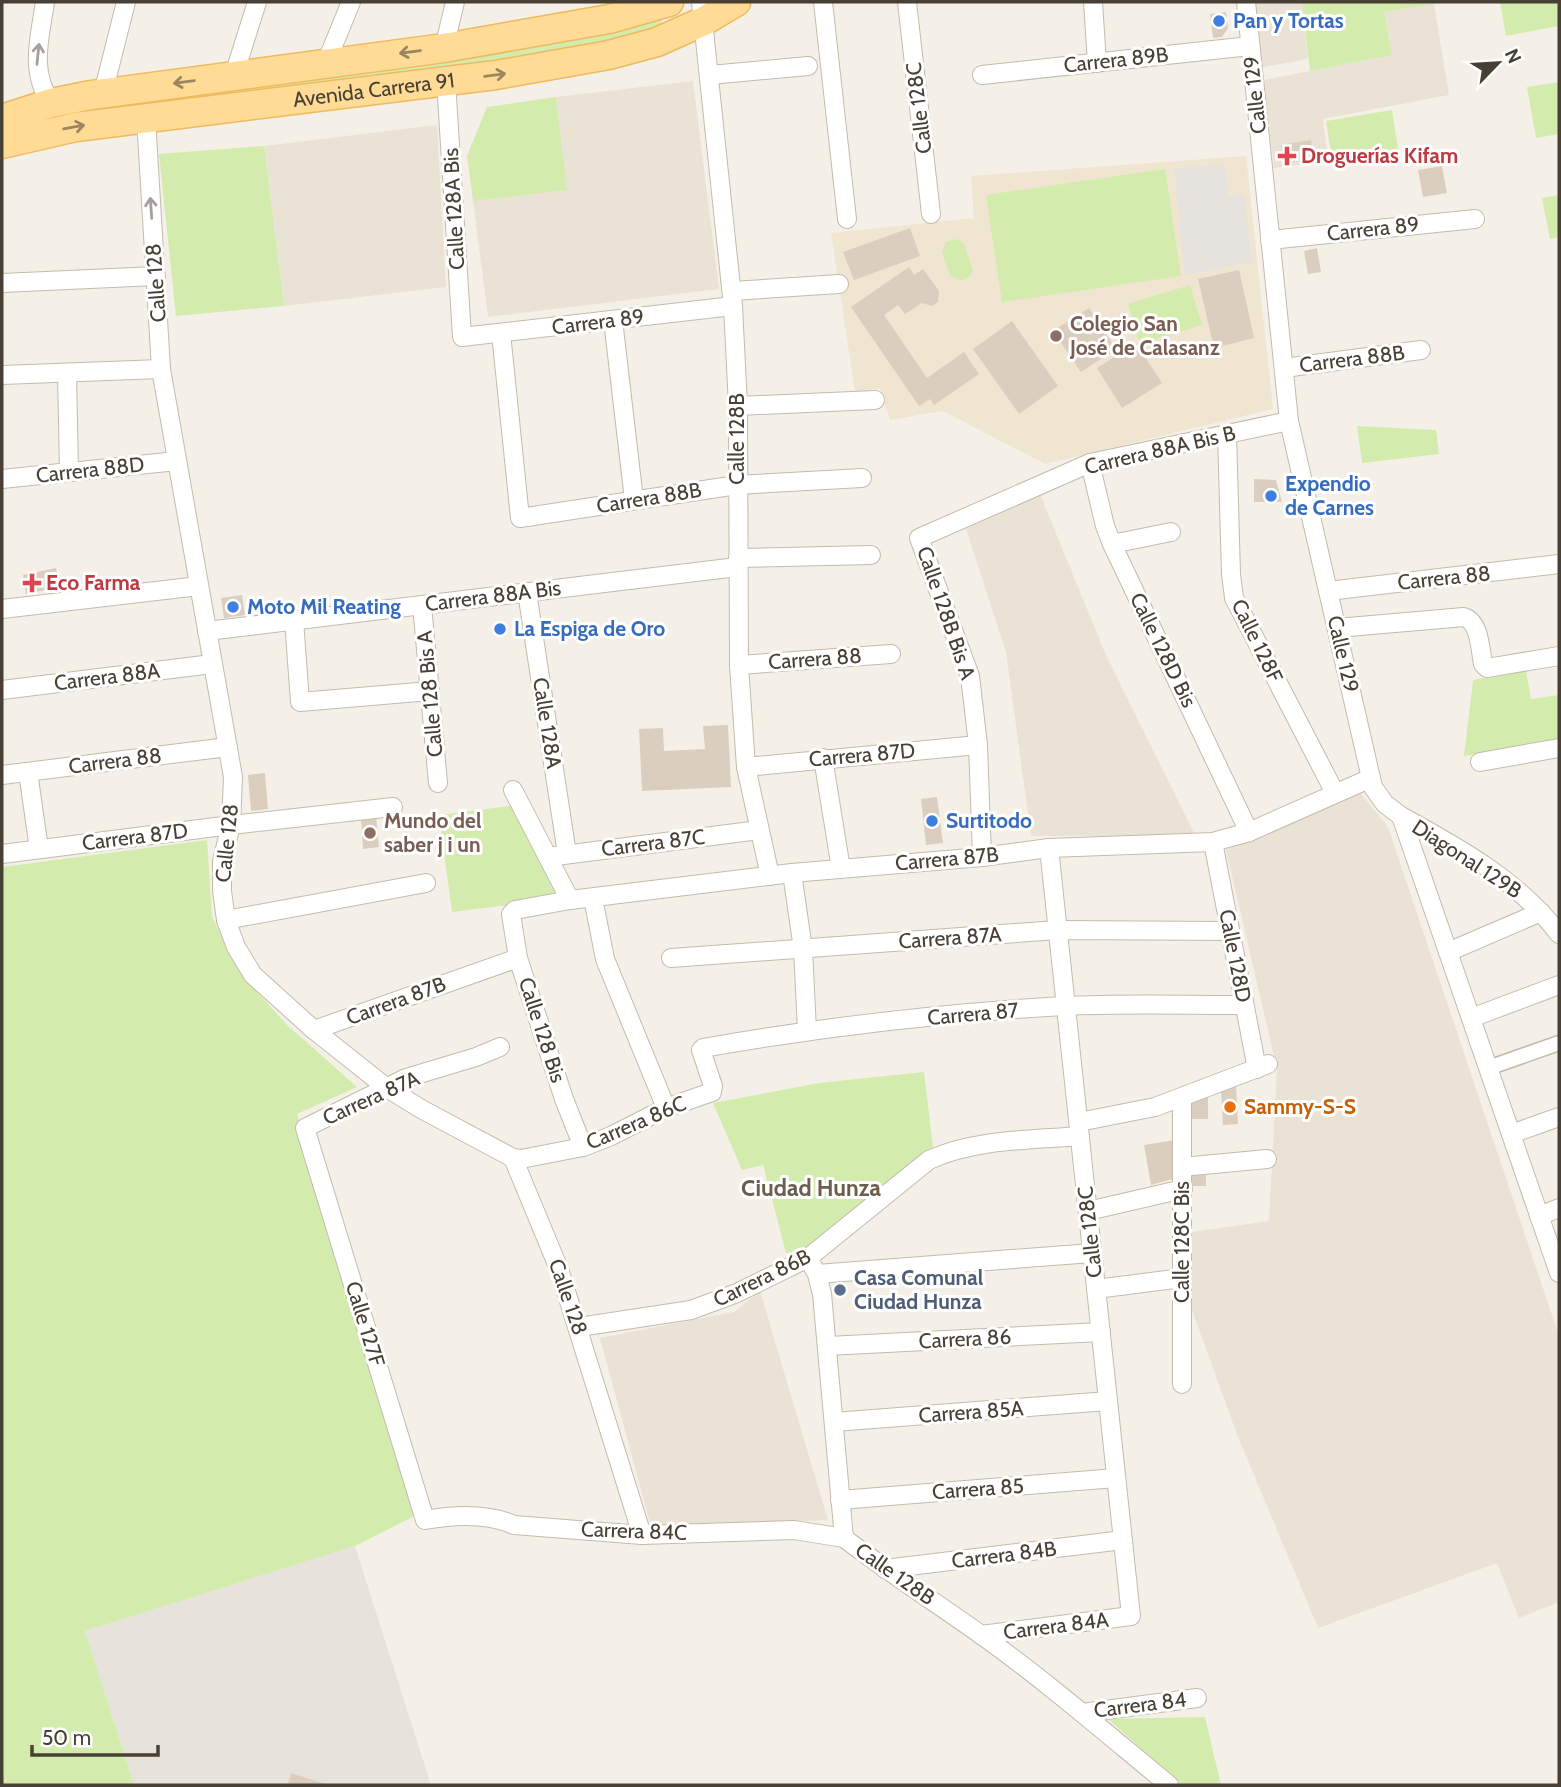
<svg xmlns="http://www.w3.org/2000/svg" width="1561" height="1787" font-family="Cabin,sans-serif">
  <style>
    .residential { fill: #e9e2d5 }
    .industrial { fill: #e7e2dc }
    .education { fill: #efe5d0 }
    .green { fill: #d3ecad }
    .parking { fill: #e6e3df }
    .building { fill: #dbcebf }
    .lines { fill: none; stroke-linecap: round; stroke-linejoin: round }
    .pedestrian-casing { stroke: #c4baac; stroke-width: 17 }
    .minor-casing { stroke: #c4baac; stroke-width: 20 }
    .primary-casing { stroke: #edba5d; stroke-width: 31 }
    .pedestrian { stroke: #fff; stroke-width: 14 }
    .minor { stroke: #fff; stroke-width: 18 }
    .primary { stroke: #ffdb96; stroke-width: 28 }
    .oneway { stroke: #9b8661 }
    .oneway2 { stroke: #a4a09a }
    .shop-dot { fill: #3f7fe0; stroke: #fff; stroke-width: 2.5 }
    .health-dot { fill: #e0444e; stroke: #fff; stroke-width: 2.5 }
    .education-dot { fill: #8d6e63; stroke: #fff; stroke-width: 2.5 }
    .food-dot { fill: #e8710a; stroke: #fff; stroke-width: 2.5 }
    .service-dot { fill: #5c6f8a; stroke: #fff; stroke-width: 2.5 }
    .labels { text-anchor: middle; stroke-width: 6; stroke-linejoin: round; paint-order: stroke }
    .shop-label { font-size: 21px; font-weight: bold; fill: #366cbe; stroke: #fff; text-anchor: start }
    .street-label { font-size: 21px; fill: #494035; stroke: #fff }
    .health-label { font-size: 21px; font-weight: bold; fill: #be3a42; stroke: #fff; text-anchor: start }
    .education-label { font-size: 21px; font-weight: bold; fill: #785e54; stroke: #fff; text-anchor: start }
    .food-label { font-size: 21px; font-weight: bold; fill: #c56008; stroke: #fff; text-anchor: start }
    .service-label { font-size: 21px; font-weight: bold; fill: #4e5e75; stroke: #fff; text-anchor: start }
    .neighbourhood-label { font-size: 23px; font-weight: bold; fill: #6c5d4c; stroke: #fff }
  </style>
  <rect width="100%" height="100%" fill="#f5f0e7"/>
  <g class="residential">
    <polygon points="1251,2 1302,2 1308,59 1259,68"/>
    <polygon points="1434,4 1449,95 1323,119 1328,161 1274,168 1263,80 1392,55 1384,12"/>
    <polygon points="693,81 719,289 488,317 473,201 567,190 556,97"/>
    <polygon points="437,125 446,287 284,306 264,146"/>
    <polygon points="1040,494 1105,653 1195,835 1031,836 1006,652 966,529"/>
    <polygon points="1358,790 1388,827 1559,1336 1559,1602 1519,1618 1497,1563 1318,1628 1236,1432 1192,1310 1192,1232 1269,1221 1277,1069 1226,850"/>
    <polygon points="760,1291 828,1520 651,1527 600,1338 734,1312"/>
  </g>
  <polygon class="industrial" points="355,1546 431,1785 134,1785 85,1631"/>
  <polygon class="education" points="1246,156 1273,409 1045,464 943,411 890,420 880,388 855,392 831,233 974,218 971,176"/>
  <g class="green">
    <polygon points="1302,2 1434,2 1434,4 1384,12 1392,55 1310,71"/>
    <polygon points="1500,2 1559,2 1559,26 1506,36"/>
    <polygon points="660,17 664,26 611,41 448,69 28,127 61,109"/>
    <polygon points="1559,82 1559,134 1536,138 1527,87"/>
    <polygon points="556,97 567,190 473,201 467,156 487,107"/>
    <polygon points="1392,110 1399,155 1333,165 1326,121"/>
    <polygon points="264,146 284,306 176,316 159,154"/>
    <polygon points="1165,169 1181,276 1002,302 986,195"/>
    <polygon points="1559,195 1559,237 1550,239 1542,198"/>
    <polygon points="958,239 964,244 973,271 968,278 960,281 950,275 942,252 946,242"/>
    <polygon points="1190,285 1202,325 1140,344 1128,304"/>
    <polygon points="1357,426 1436,430 1439,454 1362,463"/>
    <polygon points="1526,670 1531,699 1559,695 1559,738 1464,756 1473,680"/>
    <polygon points="517,805 563,898 452,912 439,815"/>
    <polygon points="207,840 212,917 239,971 286,1024 357,1087 297,1114 426,1510 355,1546 85,1631 134,1785 2,1785 2,867"/>
    <polygon points="924,1072 933,1148 804,1250 786,1253 763,1165 742,1170 713,1103 819,1083"/>
    <polygon points="1205,1717 1221,1785 1182,1785 1108,1719"/>
  </g>
  <polygon class="parking" points="1224,164 1229,197 1244,194 1252,262 1185,275 1174,169"/>
  <g class="building">
    <polygon points="1226,12 1228,28 1222,37 1213,38 1210,14"/>
    <polygon points="1311,140 1314,159 1283,163 1281,145"/>
    <polygon points="1442,166 1447,193 1423,197 1418,170"/>
    <polygon points="910,228 920,256 854,280 843,252"/>
    <polygon points="1317,248 1321,272 1308,274 1304,251"/>
    <polygon points="909,267 914,275 923,269 939,291 938,302 932,306 922,303 905,314 898,305 884,315 927,378 964,352 979,374 934,405 930,399 919,406 851,307"/>
    <polygon points="1239,270 1254,338 1214,348 1198,279"/>
    <polygon points="1089,308 1116,349 1081,372 1053,331"/>
    <polygon points="1012,321 1058,386 1019,414 973,349"/>
    <polygon points="1136,343 1162,383 1122,408 1097,368"/>
    <polygon points="1254,479 1276,480 1282,502 1254,502"/>
    <polygon points="56,568 60,587 26,594 23,575"/>
    <polygon points="242,595 245,615 224,618 221,598"/>
    <polygon points="728,725 731,787 642,791 639,729 663,728 664,751 705,749 703,726"/>
    <polygon points="265,773 268,809 251,811 248,775"/>
    <polygon points="937,797 943,843 926,845 921,799"/>
    <polygon points="376,816 379,847 363,849 361,818"/>
    <polygon points="1236,1084 1238,1124 1223,1125 1221,1090"/>
    <polygon points="1208,1094 1208,1119 1190,1119 1190,1100"/>
    <polygon points="1175,1140 1173,1179 1151,1185 1144,1145"/>
    <polygon points="1206,1172 1206,1186 1189,1186 1189,1173"/>
    <polygon points="291,1773 329,1785 288,1785"/>
  </g>
  <g class="lines">
    <defs>
      <polyline id="pedestrian" points="1488,1068 1559,1043"/>
      <g id="minor">
        <path d="M45 2C40 37 29 71 51 103"/>
        <polyline points="701,2 733,306 738,406 739,665 746,767 770,876"/>
        <polyline points="823,2 847,219"/>
        <polyline points="907,2 931,214"/>
        <polyline points="1093,2 1097,63"/>
        <path d="M1246 2 1289 421 1373 787 1385 804 1401 816C1459 848 1518 880 1559 934"/>
        <polyline points="444,48 455,2"/>
        <polyline points="326,63 351,2"/>
        <polyline points="234,75 257,2"/>
        <polyline points="710,75 808,66"/>
        <polyline points="982,75 1250,46"/>
        <polyline points="446,81 462,337 733,306"/>
        <polyline points="103,93 126,2"/>
        <polyline points="146,118 161,369 233,777 231,825 222,861 222,891 226,920 236,947 253,975 314,1030 387,1088 423,1110 513,1158 559,1269 642,1535"/>
        <polyline points="1270,240 1475,219"/>
        <polyline points="2,283 156,276"/>
        <polyline points="732,291 839,284"/>
        <polyline points="613,320 634,500"/>
        <polyline points="501,333 520,518 737,485 862,478"/>
        <polyline points="1284,368 1421,350"/>
        <polyline points="67,373 69,472"/>
        <polyline points="2,375 161,369"/>
        <polyline points="738,406 875,400"/>
        <polyline points="1227,434 1231,574 1234,598 1335,793"/>
        <polyline points="1090,463 1105,526 1112,544 1249,832"/>
        <polyline points="2,479 177,461"/>
        <polyline points="1112,544 1171,532"/>
        <polyline points="738,558 871,555"/>
        <polyline points="1328,591 1559,564"/>
        <polyline points="527,592 567,854"/>
        <polyline points="422,605 438,783"/>
        <polyline points="2,609 199,586"/>
        <polyline points="294,620 300,702 430,691"/>
        <path d="M1337 628 1464 617C1480 622 1480 649 1483 664L1487 668 1559 656"/>
        <polyline points="207,631 737,567"/>
        <polyline points="739,665 891,654"/>
        <polyline points="2,690 212,664"/>
        <polyline points="823,758 841,869"/>
        <polyline points="1480,762 1559,748"/>
        <polyline points="746,767 978,745"/>
        <polyline points="28,772 39,849"/>
        <polyline points="2,775 228,747"/>
        <polyline points="513,790 570,900"/>
        <polyline points="1401,816 1559,1273"/>
        <polyline points="1213,842 1257,1069"/>
        <polyline points="2,854 231,825 393,807"/>
        <polyline points="548,857 759,830"/>
        <polyline points="982,857 978,745 970,676 919,538 1090,463 1289,421"/>
        <polyline points="792,873 803,949 807,1030"/>
        <polyline points="593,898 605,959 666,1108"/>
        <polyline points="226,920 426,883"/>
        <polyline points="1448,952 1541,912"/>
        <polyline points="671,958 1058,930 1230,931"/>
        <polyline points="1471,1018 1559,985"/>
        <polyline points="314,1030 518,958"/>
        <path d="M500 1047 476 1057 406 1078 305 1128 425 1520C453 1515 487 1513 514 1525L642 1535 794 1530 844 1538"/>
        <polyline points="1182,1099 1182,1384"/>
        <polyline points="1079,1122 1155,1107 1268,1064"/>
        <polyline points="1511,1134 1559,1117"/>
        <polyline points="583,1147 564,1099 518,958 511,914 515,910 570,900 792,873 982,857 1049,848 1213,842 1249,832 1371,778"/>
        <path d="M513 1158 521 1159 583 1147 611 1136 666 1108 712 1092 713 1086 701 1050 703 1048C822 1027 942 1013 1063 1006 1123 1003 1184 1005 1244 1005"/>
        <polyline points="1182,1167 1267,1159"/>
        <polyline points="1088,1211 1183,1189"/>
        <polyline points="1539,1216 1559,1208"/>
        <path d="M808 1258 817 1274 822 1294 844 1538C888 1572 935 1602 980 1634 1046 1681 1107 1734 1169 1785"/>
        <polyline points="817,1274 1092,1253"/>
        <polyline points="1096,1289 1182,1278"/>
        <path d="M579 1327 691 1310 737 1293 808 1258 929 1160C974 1139 1031 1140 1080 1136"/>
        <polyline points="828,1346 1101,1332"/>
        <polyline points="834,1422 1108,1401"/>
        <polyline points="840,1500 1116,1478"/>
        <polyline points="885,1569 1123,1540"/>
        <polyline points="981,1635 1131,1616 1049,848"/>
        <polyline points="1082,1713 1197,1698"/>
      </g>
      <g id="primary">
        <polyline points="2,119 51,103 91,95 444,48 609,19 669,2"/>
        <path id="s1" d="M2 144 76 127 496 75 609 55 657 42 704 21 736 2"/>
      </g>
    </defs>
    <use href="#pedestrian" class="pedestrian-casing"/>
    <use href="#minor" class="minor-casing"/>
    <use href="#primary" class="primary-casing"/>
    <use href="#pedestrian" class="pedestrian"/>
    <use href="#minor" class="minor"/>
    <use href="#primary" class="primary"/>
  </g>
  <defs><path id="oneway-shaft" d="M-6 0H5M1.5-3L5.5 0L1.5 3" fill="none" stroke-width="1.6" stroke-linecap="round" stroke-linejoin="round" transform="scale(1.75)"/></defs>
  <g class="oneway">
    <use href="#oneway-shaft" transform="translate(410 52) rotate(173)"/>
    <use href="#oneway-shaft" transform="translate(495 75) rotate(-8)"/>
    <use href="#oneway-shaft" transform="translate(184 82) rotate(172)"/>
    <use href="#oneway-shaft" transform="translate(74 127) rotate(-10)"/>
  </g>
  <g class="oneway2">
    <use href="#oneway-shaft" transform="translate(38 54) rotate(-84)"/>
    <use href="#oneway-shaft" transform="translate(151 208) rotate(-94)"/>
  </g>
  <g class="shop-dot">
    <circle cx="1219" cy="21" r="7"/>
    <circle cx="1271" cy="496" r="7"/>
    <circle cx="233" cy="607" r="7"/>
    <circle cx="500" cy="629" r="7"/>
    <circle cx="932" cy="821" r="7"/>
  </g>
  <g class="health-dot">
    <path d="M1283.5 145.5h7v7h7v7h-7v7h-7v-7h-7v-7h7z"/>
    <path d="M28.5 572.5h7v7h7v7h-7v7h-7v-7h-7v-7h7z"/>
  </g>
  <g class="education-dot">
    <circle cx="1056" cy="336" r="7"/>
    <circle cx="370" cy="833" r="7"/>
  </g>
  <circle class="food-dot" cx="1230" cy="1107" r="7"/>
  <circle class="service-dot" cx="840" cy="1290" r="7"/>
  <g class="labels">
    <g class="shop-label">
      <text x="1233" y="28">Pan y Tortas</text>
      <text x="1285" y="491">Expendio<tspan x="1285" dy="24">de Carnes</tspan></text>
      <text x="247" y="614">Moto Mil Reating</text>
      <text x="514" y="636">La Espiga de Oro</text>
      <text x="946" y="828">Surtitodo</text>
    </g>
    <g class="street-label">
      <text transform="translate(1116 60) rotate(-6)" y="7">Carrera 89B</text>
      <text dy="7" stroke="none"><textPath href="#s1" startOffset="376">Avenida Carrera 91</textPath></text>
      <text transform="translate(1255 95) rotate(-96)" y="7">Calle 129</text>
      <text transform="translate(919 108) rotate(-97)" y="7">Calle 128C</text>
      <text transform="translate(454 209) rotate(-93)" y="7">Calle 128A Bis</text>
      <text transform="translate(1373 229) rotate(-6)" y="7">Carrera 89</text>
      <text transform="translate(156 283) rotate(-94)" y="7">Calle 128</text>
      <text transform="translate(598 322) rotate(-7)" y="7">Carrera 89</text>
      <text transform="translate(1352 359) rotate(-7)" y="7">Carrera 88B</text>
      <text transform="translate(737 439) rotate(-90)" y="7">Calle 128B</text>
      <text transform="translate(1160 450) rotate(-13)" y="7">Carrera 88A Bis B</text>
      <text transform="translate(90 470) rotate(-6)" y="7">Carrera 88D</text>
      <text transform="translate(649 498) rotate(-9)" y="7">Carrera 88B</text>
      <text transform="translate(1444 578) rotate(-6)" y="7">Carrera 88</text>
      <text transform="translate(493 596) rotate(-7)" y="7">Carrera 88A Bis</text>
      <text transform="translate(946 613) rotate(71)" y="7">Calle 128B Bis A</text>
      <text transform="translate(1257 641) rotate(64)" y="7">Calle 128F</text>
      <text transform="translate(1163 650) rotate(64)" y="7">Calle 128D Bis</text>
      <text transform="translate(1343 654) rotate(77)" y="7">Calle 129</text>
      <text transform="translate(815 659) rotate(-4)" y="7">Carrera 88</text>
      <text transform="translate(107 677) rotate(-7)" y="7">Carrera 88A</text>
      <text transform="translate(430 694) rotate(-95)" y="7">Calle 128 Bis A</text>
      <text transform="translate(547 723) rotate(81)" y="7">Calle 128A</text>
      <text transform="translate(862 755) rotate(-5)" y="7">Carrera 87D</text>
      <text transform="translate(115 761) rotate(-7)" y="7">Carrera 88</text>
      <text transform="translate(135 837) rotate(-7)" y="7">Carrera 87D</text>
      <text transform="translate(227 843) rotate(-84)" y="7">Calle 128</text>
      <text transform="translate(653 843) rotate(-7)" y="7">Carrera 87C</text>
      <text transform="translate(947 859) rotate(-5)" y="7">Carrera 87B</text>
      <text transform="translate(1467 859) rotate(33)" y="7">Diagonal 129B</text>
      <text transform="translate(950 938) rotate(-4)" y="7">Carrera 87A</text>
      <text transform="translate(1235 956) rotate(79)" y="7">Calle 128D</text>
      <text transform="translate(396 1001) rotate(-20)" y="7">Carrera 87B</text>
      <text transform="translate(973 1014) rotate(-5)" y="7">Carrera 87</text>
      <text transform="translate(542 1030) rotate(72)" y="7">Calle 128 Bis</text>
      <text transform="translate(371 1098) rotate(-24)" y="7">Carrera 87A</text>
      <text transform="translate(636 1123) rotate(-23)" y="7">Carrera 86C</text>
      <text transform="translate(1090 1232) rotate(-96)" y="7">Calle 128C</text>
      <text transform="translate(1182 1242) rotate(-90)" y="7">Calle 128C Bis</text>
      <text transform="translate(762 1278) rotate(-26)" y="7">Carrera 86B</text>
      <text transform="translate(568 1297) rotate(71)" y="7">Calle 128</text>
      <text transform="translate(365 1324) rotate(73)" y="7">Calle 127F</text>
      <text transform="translate(965 1339) rotate(-3)" y="7">Carrera 86</text>
      <text transform="translate(971 1412) rotate(-4)" y="7">Carrera 85A</text>
      <text transform="translate(978 1489) rotate(-4)" y="7">Carrera 85</text>
      <text transform="translate(634 1531) rotate(2)" y="7">Carrera 84C</text>
      <text transform="translate(1004 1555) rotate(-7)" y="7">Carrera 84B</text>
      <text transform="translate(895 1574) rotate(35)" y="7">Calle 128B</text>
      <text transform="translate(1056 1626) rotate(-7)" y="7">Carrera 84A</text>
      <text transform="translate(1140 1705) rotate(-7)" y="7">Carrera 84</text>
    </g>
    <g class="health-label">
      <text x="1301" y="163">Droguerías Kifam</text>
      <text x="46" y="590">Eco Farma</text>
    </g>
    <g class="education-label">
      <text x="1070" y="331">Colegio San<tspan x="1070" dy="24">José de Calasanz</tspan></text>
      <text x="384" y="828">Mundo del<tspan x="384" dy="24">saber j i un</tspan></text>
    </g>
    <g class="food-label">
      <text x="1244" y="1114">Sammy-S-S</text>
    </g>
    <g class="service-label">
      <text x="854" y="1285">Casa Comunal<tspan x="854" dy="24">Ciudad Hunza</tspan></text>
    </g>
    <g class="neighbourhood-label">
      <text x="811" y="1196">Ciudad Hunza</text>
    </g>
  </g>
  <rect width="1561" height="1787" fill="none" stroke="#494035" stroke-width="7"/>
  <g transform="translate(1498 63) rotate(65)" stroke="#ffffff" stroke-width="5" paint-order="stroke">
  <path d="M0-5L12 26L0 18L-12 26Z" fill="#494035"/>
  <text y="-10" font-size="19" font-weight="bold" text-anchor="middle" fill="#494035">N</text>
  </g>
  <path d="M32 1745v10h126v-10" fill="none" stroke="#494035" stroke-width="3.5"/>
  <text x="42" y="1745" font-size="21" fill="#494035" stroke="#ffffff" stroke-width="5" paint-order="stroke">50 m</text>
</svg>
